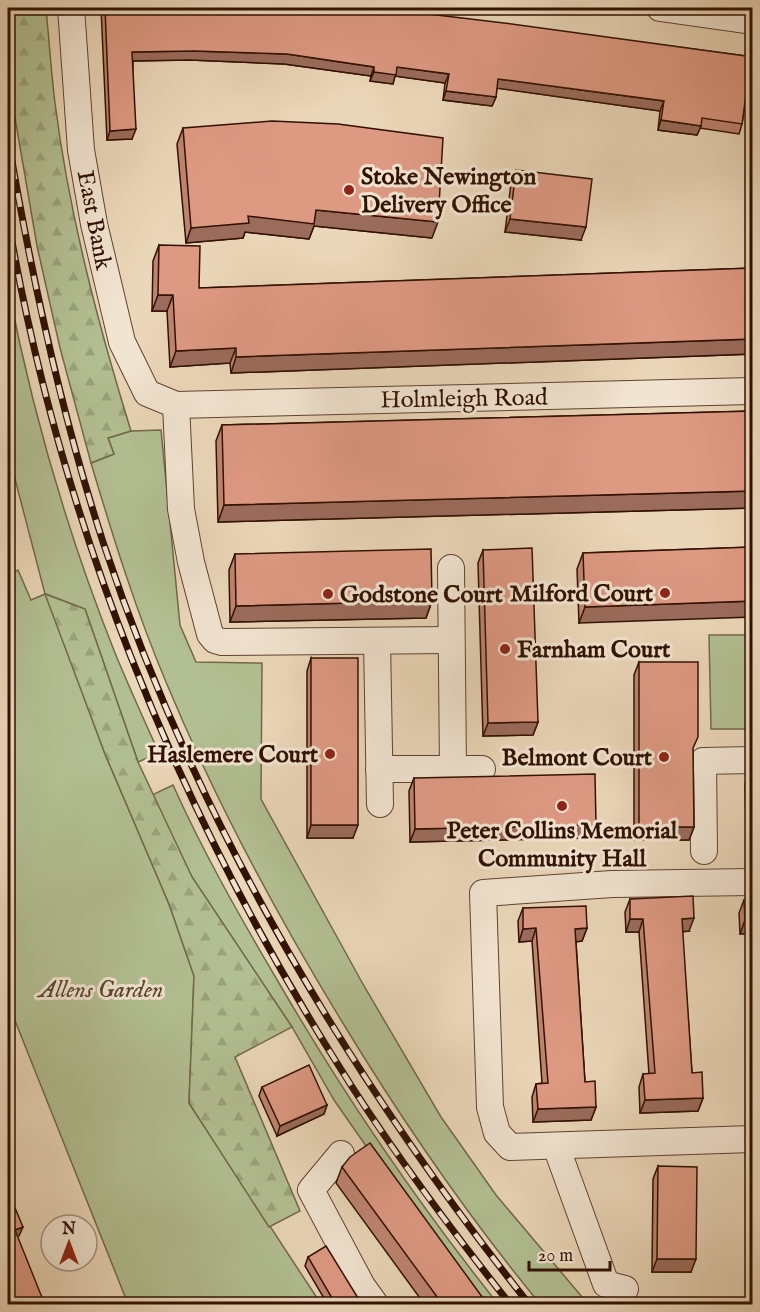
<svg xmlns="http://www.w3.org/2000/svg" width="760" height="1312" font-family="'IM FELL English',serif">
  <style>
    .green { fill: #b2bf92; stroke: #72684a; stroke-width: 1.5 }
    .forest { fill: url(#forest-firs); stroke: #72684a; stroke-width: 1.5 }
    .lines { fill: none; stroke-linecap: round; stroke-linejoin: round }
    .minor-casing { stroke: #5f4230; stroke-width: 28 }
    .minor { stroke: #f1e4d1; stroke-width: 26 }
    .rail-casing { stroke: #311102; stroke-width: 7 }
    .rail { stroke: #f1e4d1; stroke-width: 4.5; stroke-dasharray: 14; stroke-linecap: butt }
    .wall { fill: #bf8471; stroke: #311102; stroke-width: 1.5 }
    .shaded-wall { fill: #9b6b5c; stroke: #311102; stroke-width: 1.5 }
    .building { fill: #de9983; stroke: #311102; stroke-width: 1.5 }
    .poi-dot { fill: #8f2418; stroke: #f1e4d1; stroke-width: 2 }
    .labels { text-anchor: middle; stroke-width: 6; stroke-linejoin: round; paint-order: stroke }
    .poi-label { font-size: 24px; font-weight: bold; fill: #311102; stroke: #f1e4d1; text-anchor: start }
    .street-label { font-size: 24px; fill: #311102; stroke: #f1e4d1 }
    .park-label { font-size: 24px; font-style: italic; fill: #58452d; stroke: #f1e4d1 }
  </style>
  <defs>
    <pattern id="forest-firs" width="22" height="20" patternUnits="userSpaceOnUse" patternTransform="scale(1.5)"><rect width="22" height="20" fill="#b2bf92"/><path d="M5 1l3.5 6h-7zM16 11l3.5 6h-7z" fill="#9aa37c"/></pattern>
  </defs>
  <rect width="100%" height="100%" fill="#ead6b8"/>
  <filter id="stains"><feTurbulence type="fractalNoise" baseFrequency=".00333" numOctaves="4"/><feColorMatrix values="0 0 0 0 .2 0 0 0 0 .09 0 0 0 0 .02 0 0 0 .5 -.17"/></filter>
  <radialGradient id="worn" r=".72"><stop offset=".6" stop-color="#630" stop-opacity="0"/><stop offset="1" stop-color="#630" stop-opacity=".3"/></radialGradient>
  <g class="green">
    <path d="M8 287C32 411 68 535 115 653 129 687 144 720 159 753L138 762 85 609 46 594 105 754 169 904 194 976 189 1103 321 1304H128L8 1003V575L18 570 31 600 45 594 8 452Z"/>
    <path d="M161 430 180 625 196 662 262 663 261 799 364 986 441 1117 496 1195 588 1304H540C467 1215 401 1119 341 1020 275 912 215 800 166 682 136 611 113 537 91 463L114 454 108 438 131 431Z"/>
    <polygon points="752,635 752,729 711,729 709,635"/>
    <path d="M173 785C203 852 239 915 276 978 342 1092 416 1201 498 1304H476L334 1100 292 1027 192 877 152 795Z"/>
  </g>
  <g class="forest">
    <path d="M8 8H46C49 39 51 71 55 103 69 214 98 324 131 431L108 438 114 454 91 463 60 348 37 246 8 77Z"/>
    <polygon points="45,594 85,609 138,762 192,877 292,1027 235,1057 300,1211 269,1227 189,1103 194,976 169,904 105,754"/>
  </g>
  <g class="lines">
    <defs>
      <g id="minor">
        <polyline points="71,8 81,150 94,224 122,342 147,393 176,405 752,391"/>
        <polyline points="660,8 752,21"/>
        <polyline points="176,405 181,509 191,562 210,634 215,640 222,642 451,640"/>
        <polyline points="451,568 453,769"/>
        <polyline points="377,641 380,804"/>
        <polyline points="379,769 482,769"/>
        <polyline points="704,851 703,761 752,760"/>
        <polyline points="752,882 612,884 483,893 490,1107 497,1133 510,1147 752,1139"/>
        <polyline points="556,1146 606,1284 625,1289"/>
        <polyline points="341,1154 311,1190 362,1286 375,1304"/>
      </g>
    </defs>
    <use href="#minor" class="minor-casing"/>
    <use href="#minor" class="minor"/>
    <defs>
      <g id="rail">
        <path d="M8 138C31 274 60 410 103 542 195 820 348 1076 529 1304"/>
        <path d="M8 219C59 518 175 806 337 1063 389 1147 449 1227 510 1304"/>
      </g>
    </defs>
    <use href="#rail" class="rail-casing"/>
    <use href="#rail" class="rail"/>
  </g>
  <g class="wall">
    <polygon points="101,8 378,8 753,57 753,106 745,105 742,124 739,134 700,128 697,135 658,130 660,111 497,88 496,97 492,106 443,100 445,83 395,76 393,84 370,81 371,76 284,64 190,60 133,61 132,139 107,140"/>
    <polygon points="183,128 432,238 314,226 309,239 245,232 243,238 186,243 177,144"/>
    <polygon points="516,170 581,240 505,232 511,183"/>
    <polygon points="159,245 199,288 753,268 753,354 231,373 230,363 170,367 167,311 152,311 153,261"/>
    <polygon points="753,411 753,508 218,522 216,441 222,425"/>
    <polygon points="753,547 579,623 577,569 583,553"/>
    <polygon points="483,550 538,722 533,735 483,736 478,563"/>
    <polygon points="235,554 432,601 426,618 230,622 229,570"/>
    <polygon points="311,658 353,838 307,838 307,671"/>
    <polygon points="639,662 693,751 694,827 689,840 634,840 634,675"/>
    <polygon points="753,770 753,823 746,823 745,784 750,771"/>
    <polygon points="414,778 596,825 591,838 410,842 409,791"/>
    <polygon points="630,899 689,931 682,932 692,1073 703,1098 698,1111 640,1113 639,1087 643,1074 649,1074 639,932 626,932 625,912"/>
    <polygon points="744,900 753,900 753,933 740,934 739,913"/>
    <polygon points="523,908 587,928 582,941 576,942 585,1082 596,1107 591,1120 533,1122 532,1097 536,1084 542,1083 532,941 519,942 518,921"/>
    <polygon points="262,1087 327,1105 324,1114 277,1136 259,1096"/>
    <polygon points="658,1166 691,1272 652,1272 653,1179"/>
    <polygon points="342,1167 488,1305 425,1305 336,1183"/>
    <polygon points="308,1257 355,1305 328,1305 305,1266"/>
  </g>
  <g class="shaded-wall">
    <polygon points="194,51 287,54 374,67 371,76 284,64 190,60 129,61 132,52"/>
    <polygon points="397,67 449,74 445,83 395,76 393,84 370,81 374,72"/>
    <polygon points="498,79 664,101 660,111 495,88"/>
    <polygon points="446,91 496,97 492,106 443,100"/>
    <polygon points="661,120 701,126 697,135 658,130"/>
    <polygon points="136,129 132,139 107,140 110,131"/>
    <polygon points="316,210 438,222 432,238 314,226 309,239 245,232 243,238 186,243 191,228 248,216"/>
    <polygon points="510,219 586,227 581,240 505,232"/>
    <polygon points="158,295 173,295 167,311 152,311"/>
    <polygon points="753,339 753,354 231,373 236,357"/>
    <polygon points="236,348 230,363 170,367 176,351"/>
    <polygon points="753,491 753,508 218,522 224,505"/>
    <polygon points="432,601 426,618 230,622 236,606"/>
    <polygon points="753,601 753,617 579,623 585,607"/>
    <polygon points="538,722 533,735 483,736 488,723"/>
    <polygon points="751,810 753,810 753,823 746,823"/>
    <polygon points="311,825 358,825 353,838 307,838"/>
    <polygon points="596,825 591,838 410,842 415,829"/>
    <polygon points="639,827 694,827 689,840 634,840"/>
    <polygon points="694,918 689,931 677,932 682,919"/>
    <polygon points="630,919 643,919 639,932 626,932"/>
    <polygon points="745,920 753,920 753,933 740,934"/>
    <polygon points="536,928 532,941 519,942 523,929"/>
    <polygon points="587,928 582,941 570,942 575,929"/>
    <polygon points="703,1098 698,1111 640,1113 645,1100"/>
    <polygon points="327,1105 324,1114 277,1136 280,1126"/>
    <polygon points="596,1107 591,1120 533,1122 538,1109"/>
    <polygon points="23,1227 19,1236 11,1239 15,1230"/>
    <polygon points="657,1259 696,1259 691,1272 652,1272"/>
    <polygon points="358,1298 355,1305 347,1305"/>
  </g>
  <g class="building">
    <polygon points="105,8 378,8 504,23 753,57 753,96 746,95 742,124 702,118 701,126 661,120 664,101 498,79 496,97 446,91 449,74 397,67 396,75 374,72 374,67 287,54 194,51 132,52 136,129 110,131"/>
    <polygon points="272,121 338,124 443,138 438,222 316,210 314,224 248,216 249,223 191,228 183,128"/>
    <polygon points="516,170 592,179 586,227 510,219"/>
    <polygon points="159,245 200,246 199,288 753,268 753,339 236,357 236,348 176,351 173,295 158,295"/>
    <polygon points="753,411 753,491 224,505 222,425"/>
    <polygon points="753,547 753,601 585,607 583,553"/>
    <polygon points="532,548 538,722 488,723 483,550"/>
    <polygon points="431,549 432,601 236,606 235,554"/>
    <rect x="311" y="658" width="47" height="167"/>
    <polygon points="639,662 698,662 698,737 693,748 694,827 639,827"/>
    <polygon points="753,770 753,810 751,810 750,771"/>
    <polygon points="595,774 596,825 415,829 414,778"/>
    <polygon points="693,896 694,918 682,919 692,1073 702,1072 703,1098 645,1100 643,1074 655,1073 643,919 630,919 630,899"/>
    <polygon points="744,900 753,900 753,920 745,920"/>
    <polygon points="586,906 587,928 575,929 585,1082 595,1081 596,1107 538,1109 536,1084 548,1083 536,928 523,929 523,908"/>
    <polygon points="309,1065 327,1105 280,1126 262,1087"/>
    <polygon points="370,1143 488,1305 443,1305 342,1167 350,1157"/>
    <polygon points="658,1166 697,1167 696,1259 657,1259"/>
    <polygon points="8,1191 23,1227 15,1230 45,1305 8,1305"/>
    <polygon points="326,1246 358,1298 347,1305 336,1305 308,1257"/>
  </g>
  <g class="poi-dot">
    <circle cx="349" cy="190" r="6"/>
    <circle cx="665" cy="593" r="6"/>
    <circle cx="328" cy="594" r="6"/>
    <circle cx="505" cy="649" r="6"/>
    <circle cx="330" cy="754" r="6"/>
    <circle cx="664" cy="757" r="6"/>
    <circle cx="562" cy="806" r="6"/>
  </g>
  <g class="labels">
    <g class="poi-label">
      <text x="361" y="184">Stoke Newington<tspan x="361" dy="28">Delivery Office</tspan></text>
      <text x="653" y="601" text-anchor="end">Milford Court</text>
      <text x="340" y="602">Godstone Court</text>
      <text x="517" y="657">Farnham Court</text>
      <text x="318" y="762" text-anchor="end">Haslemere Court</text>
      <text x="652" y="765" text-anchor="end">Belmont Court</text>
      <text x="562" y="838" text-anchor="middle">Peter Collins Memorial<tspan x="562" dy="28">Community Hall</tspan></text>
    </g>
    <g class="street-label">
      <text transform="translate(95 220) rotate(79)" y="8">East Bank</text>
      <text transform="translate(464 398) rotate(-1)" y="8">Holmleigh Road</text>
    </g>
    <g class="park-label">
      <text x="101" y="997">Allens Garden</text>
    </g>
  </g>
  <rect width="760" height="1312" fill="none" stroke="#ead6b8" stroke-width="30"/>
  <rect x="9" y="9" width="742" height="1294" fill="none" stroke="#311102" stroke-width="3"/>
  <rect x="15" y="15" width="730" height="1282" fill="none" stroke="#311102" stroke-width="1.5"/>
  <g transform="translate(69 1243)"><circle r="28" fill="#f1e4d1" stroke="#a4907e" stroke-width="1.5"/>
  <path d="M0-4.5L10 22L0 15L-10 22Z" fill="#8f2418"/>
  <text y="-9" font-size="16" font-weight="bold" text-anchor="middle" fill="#311102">N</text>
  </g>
  <path d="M529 1261v9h81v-9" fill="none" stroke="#311102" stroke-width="3"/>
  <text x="538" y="1261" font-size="18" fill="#311102" stroke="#f1e4d1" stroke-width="4.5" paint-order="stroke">20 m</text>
  <rect width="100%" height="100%" filter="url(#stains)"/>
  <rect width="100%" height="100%" fill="url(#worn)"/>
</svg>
